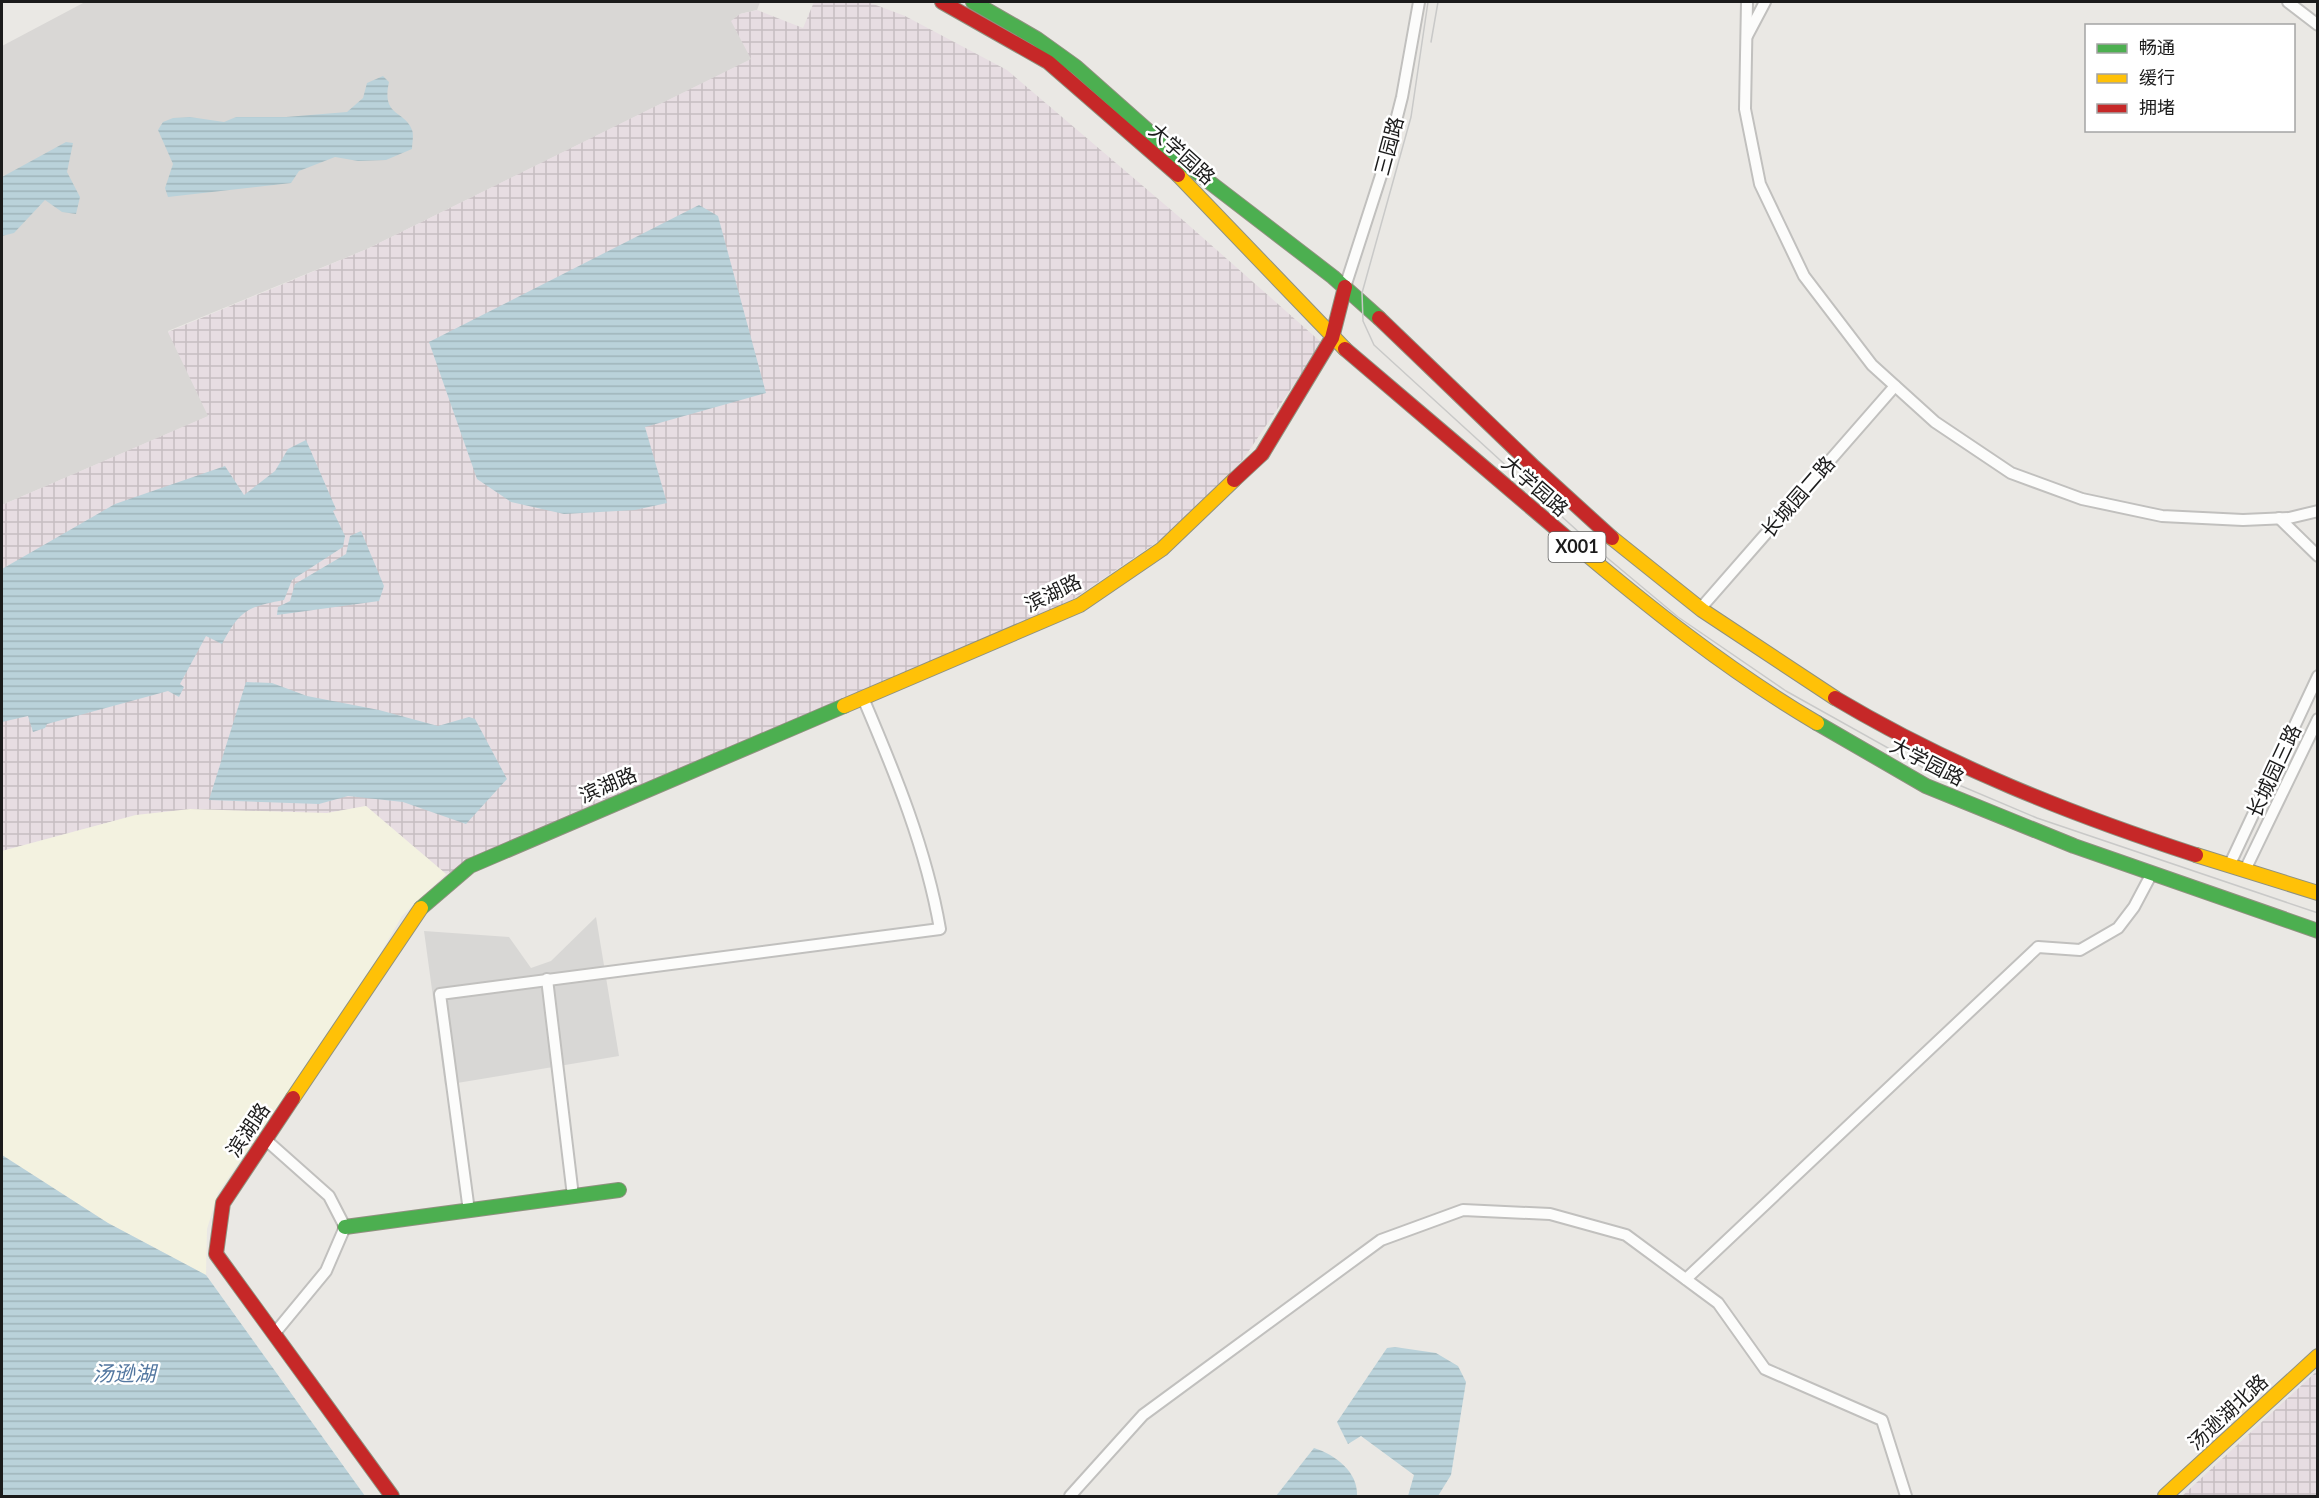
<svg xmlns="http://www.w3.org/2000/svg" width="2319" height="1498" font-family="Lato,'Noto Sans SC',sans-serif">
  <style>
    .residential { fill: #d9d7d5 }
    .industrial { fill: url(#industrial-grid) }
    .education { fill: #f3f2e0 }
    .religious { fill: #d8d7d5 }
    .water { fill: url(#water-rules) }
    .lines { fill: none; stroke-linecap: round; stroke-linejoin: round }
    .street-casing { stroke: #c1c0be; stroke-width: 14 }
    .fast-casing { stroke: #8f917f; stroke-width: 16 }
    .slow-casing { stroke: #8f917f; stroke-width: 16 }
    .jam-casing { stroke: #8f917f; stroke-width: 16 }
    .street { stroke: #fcfcfb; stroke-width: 10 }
    .fast { stroke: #4caf50; stroke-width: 14 }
    .slow { stroke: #ffc107; stroke-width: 14 }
    .jam { stroke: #c62828; stroke-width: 14 }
    .tram { stroke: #c9c9c8; stroke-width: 1.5 }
    .labels { text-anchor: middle; stroke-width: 5; stroke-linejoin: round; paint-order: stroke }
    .shield { fill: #fff; stroke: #5f5f5f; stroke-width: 1.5 }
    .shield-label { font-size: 18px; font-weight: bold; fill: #1b1b1b }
    .street-label { font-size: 20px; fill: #1b1b1b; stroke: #fff }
    .water-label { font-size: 21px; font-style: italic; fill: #5377a0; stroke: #fff }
  </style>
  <defs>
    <pattern id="industrial-grid" width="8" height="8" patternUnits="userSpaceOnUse" patternTransform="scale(1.5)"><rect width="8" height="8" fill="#e7dde2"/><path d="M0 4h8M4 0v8" fill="none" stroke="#c6bdc1"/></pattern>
    <pattern id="water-rules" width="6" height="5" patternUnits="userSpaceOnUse" patternTransform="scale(1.5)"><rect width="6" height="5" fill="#bad2da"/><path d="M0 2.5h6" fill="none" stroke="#9fb4ba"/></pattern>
  </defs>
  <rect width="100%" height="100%" fill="#eae8e4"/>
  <polygon class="residential" points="85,2 760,2 757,10 740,14 752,59 367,249 168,331 209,416 2,505 2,46"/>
  <g class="industrial">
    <polygon points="814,2 868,2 905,16 1007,70 1184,221 1322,343 1242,461 1166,536 1060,608 648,783 446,874 366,806 328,813 136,815 2,851 2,505 208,416 168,332 367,249 751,59 731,21 740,14 757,10 803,28"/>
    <polygon points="2317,1371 2317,1496 2182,1496"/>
  </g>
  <polygon class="education" points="366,806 446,874 402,916 368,975 218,1193 207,1229 206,1275 108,1223 2,1155 2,851 136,815 190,809 327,813"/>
  <polygon class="religious" points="596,917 619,1056 445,1085 424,931 509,937 531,968 551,961"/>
  <g class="water">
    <path d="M383 76 389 82C381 117 405 110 412 130 414 135 412 144 412 149L386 160 358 161 335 157 299 171 291 183 168 197 165 188 173 164 158 130 163 122 173 118 190 117 224 122 236 117H286L347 112 363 98 367 83Z"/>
    <polygon points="66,142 73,143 67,172 80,197 76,214 62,212 45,200 14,233 2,236 2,177"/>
    <polygon points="699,205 718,216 766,393 645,427 667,503 635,510 564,514 511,502 477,479 429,342"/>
    <path d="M306 440 336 509 333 511 345 536 343 547 292 580 284 600C247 607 240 610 222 644L206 636 180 684 184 687 179 697 168 691 47 724 45 728 33 732 28 716 2 722V569L115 504 225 466 244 495 275 471 288 449Z"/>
    <polygon points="361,531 384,586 379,601 277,615 278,607 290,601 295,584 346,554 350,536"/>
    <polygon points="246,682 272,683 307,696 379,710 438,726 469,717 475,719 507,779 466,824 403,802 348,796 319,804 209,800"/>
    <polygon points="2,1155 108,1223 206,1275 365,1496 2,1496"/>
    <polygon points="1395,1347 1436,1353 1458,1366 1466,1382 1451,1475 1438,1496 1408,1496 1414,1475 1361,1436 1348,1444 1337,1422 1387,1348"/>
    <path d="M1314 1448C1336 1455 1358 1472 1357 1496H1276Z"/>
  </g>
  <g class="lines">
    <defs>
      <g id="street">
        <polyline points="1747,2 1745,109 1760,184 1804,276 1872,365 1935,422 2011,473 2082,499 2162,516 2243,520 2289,518 2318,511"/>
        <polyline points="2288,2 2318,25"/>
        <polyline points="1747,36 1765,2"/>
        <polyline points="1345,287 1386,160 1402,97 1419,2"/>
        <polyline points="2279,518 2318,556"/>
        <polyline points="1700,609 1895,386"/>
        <polyline points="2229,866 2318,676"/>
        <polyline points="2245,870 2318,719"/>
        <polyline points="547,979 573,1196"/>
        <polyline points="266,1140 329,1196 345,1227 326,1271 274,1334"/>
        <path d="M469 1211 440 994 940 929C926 848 895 773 863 698"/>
        <polyline points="1686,1279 2038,947 2080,950 2118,928 2134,907 2152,873"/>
        <polyline points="1070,1496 1143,1415 1381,1240 1463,1210 1550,1214 1626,1235 1718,1303 1765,1369 1882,1420 1906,1496"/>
      </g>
      <g id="fast">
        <polyline points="973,2 1037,39 1076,67 1182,161 1333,277 1379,318"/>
        <polyline points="1817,723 1926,786 2074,846 2318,931"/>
        <polyline points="421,908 470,866 844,706"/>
        <polyline points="345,1227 619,1190"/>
      </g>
      <g id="slow">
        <polyline points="1178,175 1345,349"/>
        <path d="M1567 538C1647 606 1727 670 1817 723"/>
        <polyline points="1612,538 1702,610 1835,698"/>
        <polyline points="844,706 1080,605 1162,549 1234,480"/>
        <polyline points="2196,855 2318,893"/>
        <polyline points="293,1098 421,908"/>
        <polyline points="2165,1496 2318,1356"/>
      </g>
      <g id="jam">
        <polyline points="942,2 1048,62 1178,175"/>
        <polyline points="1379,318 1534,467 1612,538"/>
        <polyline points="1345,349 1567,538"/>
        <polyline points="1234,480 1262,454 1332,338 1345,287"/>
        <path d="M1835 698C1949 766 2070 814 2196 855"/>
        <polyline points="293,1098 223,1203 216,1254 392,1496"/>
      </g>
    </defs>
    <use href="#street" class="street-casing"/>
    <use href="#fast" class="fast-casing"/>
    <use href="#slow" class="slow-casing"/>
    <use href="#jam" class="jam-casing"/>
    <use href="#street" class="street"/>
    <use href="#fast" class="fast"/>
    <use href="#slow" class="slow"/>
    <use href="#jam" class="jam"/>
    <g class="tram">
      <polyline points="1428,2 1411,117 1362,293 1363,321 1374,345 1605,556 1678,617 1786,691 1940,777 2037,818 2318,913"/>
      <polyline points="1431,42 1438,2"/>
    </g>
  </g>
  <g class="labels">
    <rect class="shield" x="1548.5" y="532" width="57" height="30" rx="4.5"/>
    <g class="shield-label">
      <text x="1577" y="553">X001</text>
    </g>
    <g class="street-label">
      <text transform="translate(1389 146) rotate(-75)" y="7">三园路</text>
      <text transform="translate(1182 154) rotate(42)" y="7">大学园路</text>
      <text transform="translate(1535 486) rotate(41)" y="7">大学园路</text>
      <text transform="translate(1798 497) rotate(-49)" y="7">长城园二路</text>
      <text transform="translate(1053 593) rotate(-26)" y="7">滨湖路</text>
      <text transform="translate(1927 762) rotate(27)" y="7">大学园路</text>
      <text transform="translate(2274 771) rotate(-65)" y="7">长城园三路</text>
      <text transform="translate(608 785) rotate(-23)" y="7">滨湖路</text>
      <text transform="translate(248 1130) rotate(-56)" y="7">滨湖路</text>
      <text transform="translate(2228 1412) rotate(-43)" y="7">汤逊湖北路</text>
    </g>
    <g class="water-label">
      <text x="124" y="1381">汤逊湖</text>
    </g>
  </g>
  <rect width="2319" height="1498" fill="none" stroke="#1b1b1b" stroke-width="6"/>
  <rect x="2085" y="24" width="210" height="108" fill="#ffffff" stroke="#a4a4a4" stroke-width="1.5"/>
  <rect x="2097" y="44" width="30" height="9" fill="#4caf50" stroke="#a4a4a4" stroke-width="1.5"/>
  <text x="2139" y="54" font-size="18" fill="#1b1b1b">畅通</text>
  <rect x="2097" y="74" width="30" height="9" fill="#ffc107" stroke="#a4a4a4" stroke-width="1.5"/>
  <text x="2139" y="84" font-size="18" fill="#1b1b1b">缓行</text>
  <rect x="2097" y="104" width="30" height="9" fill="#c62828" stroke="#a4a4a4" stroke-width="1.5"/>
  <text x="2139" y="114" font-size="18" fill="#1b1b1b">拥堵</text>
</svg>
